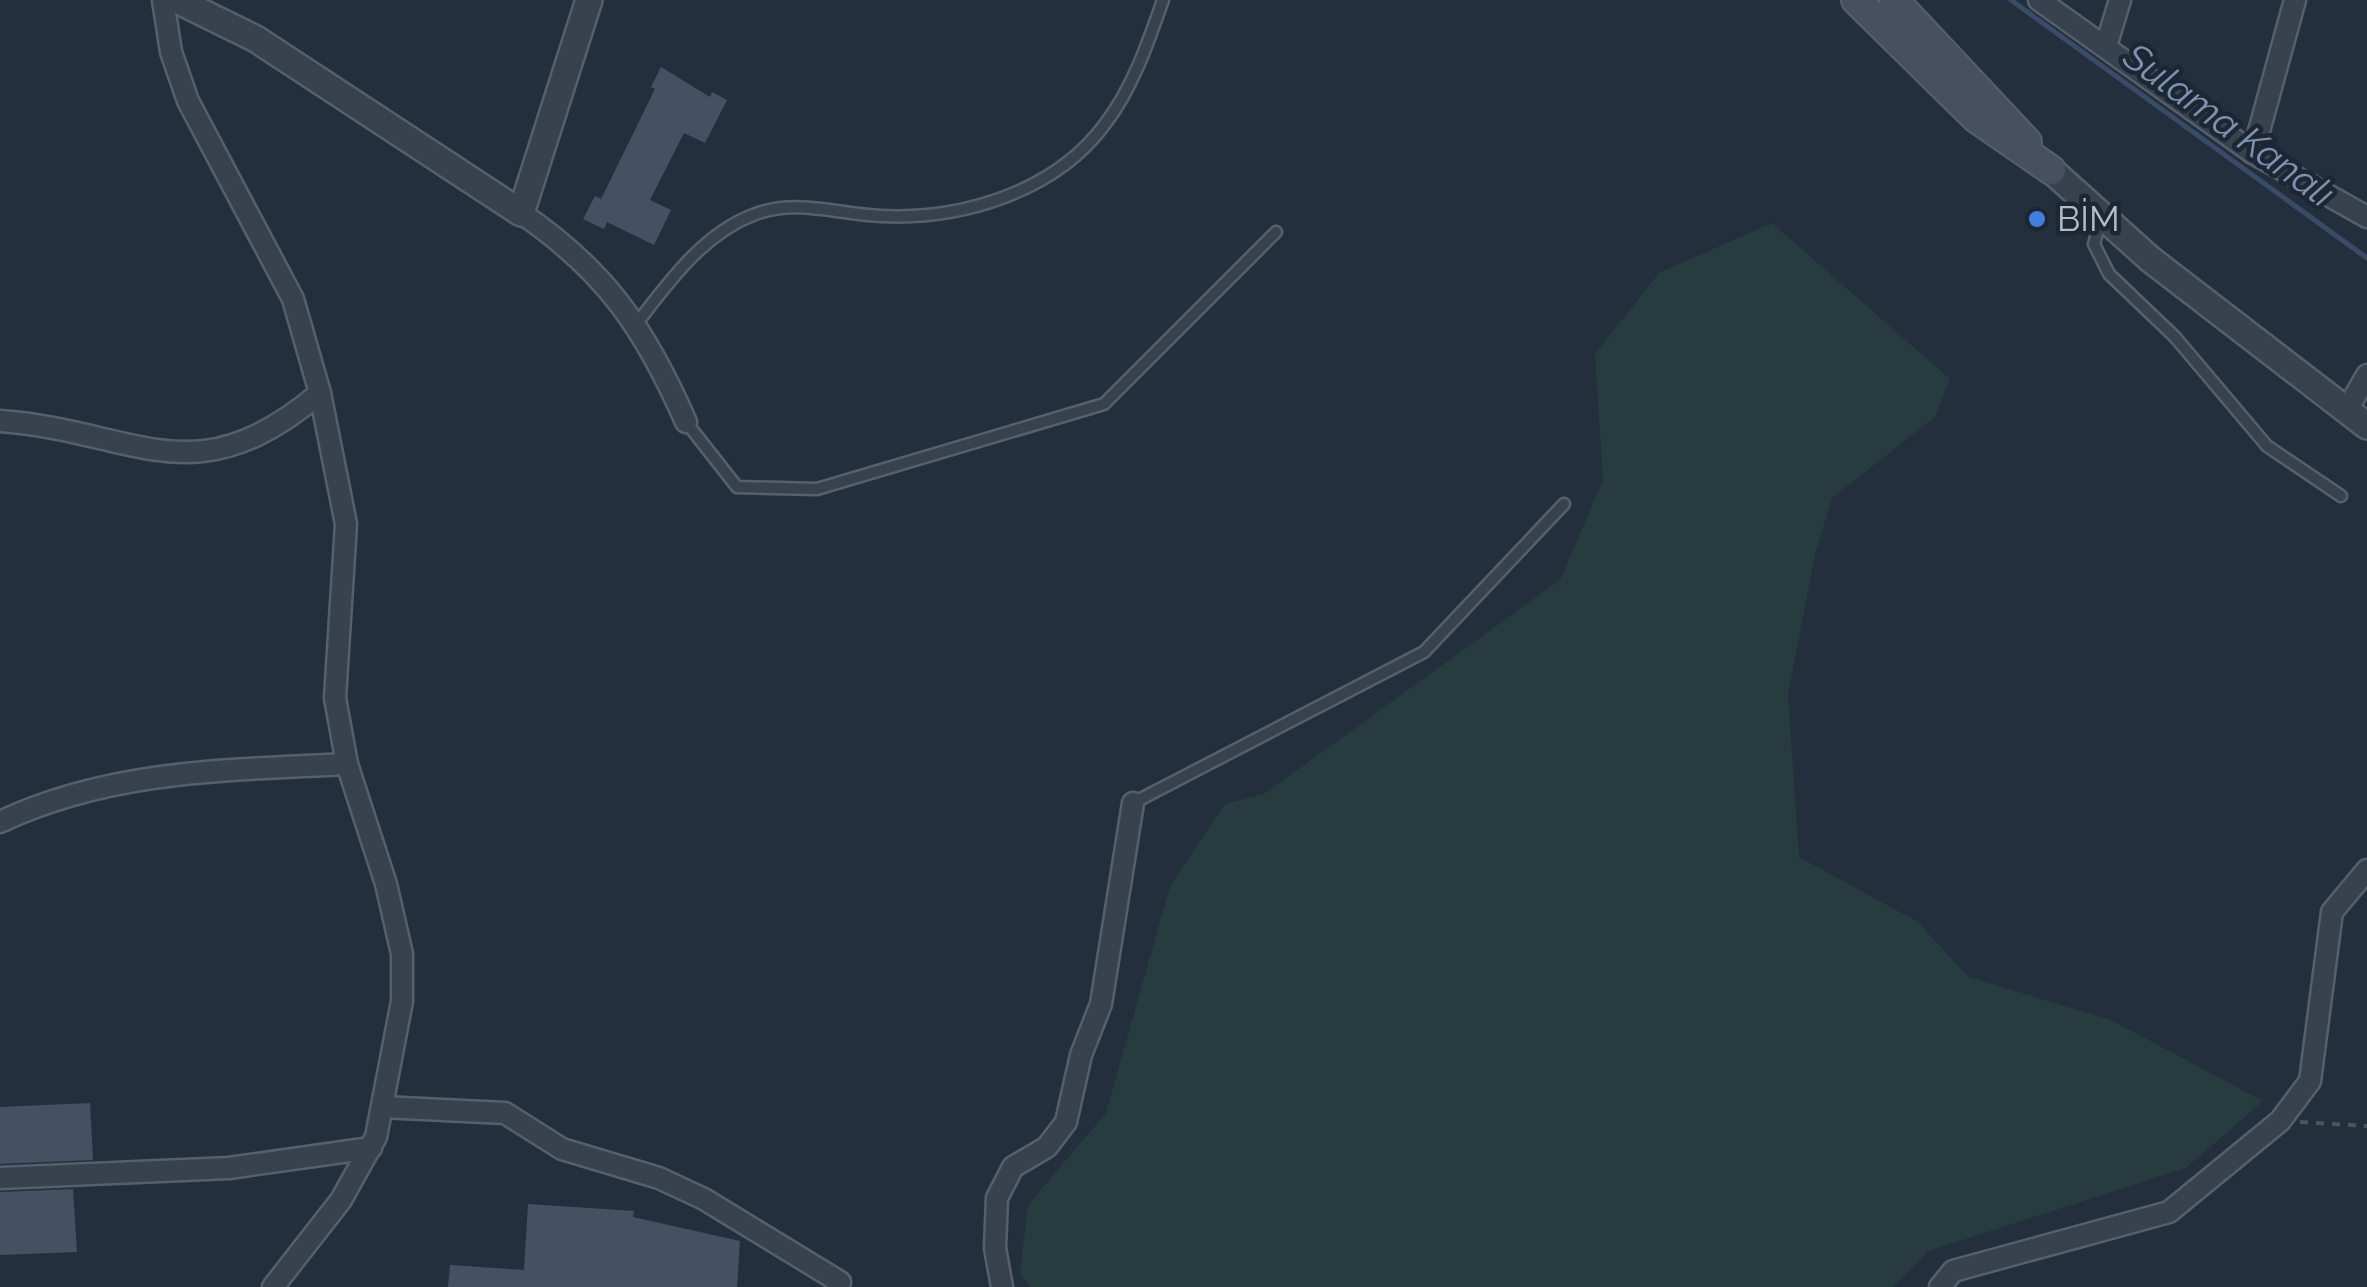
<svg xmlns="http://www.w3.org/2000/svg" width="2367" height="1287" font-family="Raleway,sans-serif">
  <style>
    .green { fill: #263c3f }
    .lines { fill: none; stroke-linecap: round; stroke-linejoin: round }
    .stream { stroke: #394c67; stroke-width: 5 }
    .building { fill: #455162 }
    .service-casing { stroke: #565f6c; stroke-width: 15 }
    .minor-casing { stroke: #565f6c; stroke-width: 25 }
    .tertiary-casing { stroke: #565f6c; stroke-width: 30 }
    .secondary-casing { stroke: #565f6c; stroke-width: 32 }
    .path { stroke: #44595c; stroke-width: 4; stroke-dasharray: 8 8; stroke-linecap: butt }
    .service { stroke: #38414e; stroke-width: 10 }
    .minor { stroke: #38414e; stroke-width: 20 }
    .tertiary { stroke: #38414e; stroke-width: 25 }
    .secondary { stroke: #465061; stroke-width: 28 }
    .shop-dot { fill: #3f7fe0; stroke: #1d2633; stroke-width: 4 }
    .labels { text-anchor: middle; stroke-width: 9; stroke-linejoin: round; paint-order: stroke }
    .poi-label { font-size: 35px; fill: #b4bcc9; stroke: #1d2633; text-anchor: start }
    .water-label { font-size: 38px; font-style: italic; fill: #7c92b1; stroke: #1d2633 }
  </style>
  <rect width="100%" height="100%" fill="#242f3e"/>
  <polygon class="green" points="1772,223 1950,379 1935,417 1832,498 1815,555 1788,694 1799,857 1918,922 1968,977 2111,1020 2263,1101 2186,1168 1928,1251 1893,1287 1030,1287 1020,1273 1028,1205 1106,1113 1170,886 1225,804 1264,794 1560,580 1603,480 1595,354 1659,273"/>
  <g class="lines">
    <polyline class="stream" points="2011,0 2367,258"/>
  </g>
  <g class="building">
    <polygon points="661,67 710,97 712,92 727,100 705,143 684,133 650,200 671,210 654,245 607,222 604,229 583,219 595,196 601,199 655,89 651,87"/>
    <polygon points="90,1103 93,1160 0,1164 0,1107"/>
    <polygon points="73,1189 77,1252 0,1255 0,1192"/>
    <polygon points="528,1204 634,1211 633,1217 740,1241 737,1287 448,1287 450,1265 524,1270"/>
  </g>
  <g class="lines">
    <defs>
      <g id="service">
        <polyline points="2101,219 2094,244 2109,274 2175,337 2267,446 2341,496"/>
        <path d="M637 323C669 282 703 234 753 215 794 198 838 214 881 216 962 220 1055 192 1105 124 1133 87 1148 43 1163 0"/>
        <polyline points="686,422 737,487 817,489 1104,404 1276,232"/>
        <polyline points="1133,803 1424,652 1564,504"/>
      </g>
      <g id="minor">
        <polyline points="163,0 171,52 188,101 293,299 320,393 346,524 335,698 347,764 386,884 402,954 402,1001 376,1137 341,1200 273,1287"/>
        <polyline points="2039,0 2253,153 2367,217"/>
        <polyline points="2106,46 2120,0"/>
        <polyline points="2253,153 2295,0"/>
        <path d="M521 213C606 271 645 329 686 422"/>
        <polyline points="2347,410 2367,375"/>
        <path d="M0 421C138 431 192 500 320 393"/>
        <path d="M0 822C110 770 228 770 347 764"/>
        <polyline points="382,1107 505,1113 562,1149 659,1178 704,1199 840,1282"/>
        <polyline points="0,1178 229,1168 371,1148"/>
        <polyline points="1002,1287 995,1248 997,1198 1013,1167 1047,1147 1066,1122 1081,1055 1101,1004 1133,803"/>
        <polyline points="1940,1287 1953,1271 2169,1212 2280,1121 2310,1081 2332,912 2367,870"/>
      </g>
      <g id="tertiary">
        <polyline points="177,0 256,39 521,213 589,0"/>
        <polyline points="2051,170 2150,259 2367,426"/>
      </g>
      <g id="secondary">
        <polyline points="1856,0 1976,118 2051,170"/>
        <polyline points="1894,0 2027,142"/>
      </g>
    </defs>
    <use href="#service" class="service-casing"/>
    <use href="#minor" class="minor-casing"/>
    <use href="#tertiary" class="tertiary-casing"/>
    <use href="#secondary" class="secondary-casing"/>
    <polyline class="path" points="2300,1122 2367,1126"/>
    <use href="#service" class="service"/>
    <use href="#minor" class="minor"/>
    <use href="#tertiary" class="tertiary"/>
    <use href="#secondary" class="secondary"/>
  </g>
  <circle class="shop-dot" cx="2037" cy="219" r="10"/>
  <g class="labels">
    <g class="poi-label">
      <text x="2057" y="231">BİM</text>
    </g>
    <g class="water-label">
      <text transform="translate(2229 125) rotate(36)" y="13">Sulama Kanalı</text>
    </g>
  </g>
</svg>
